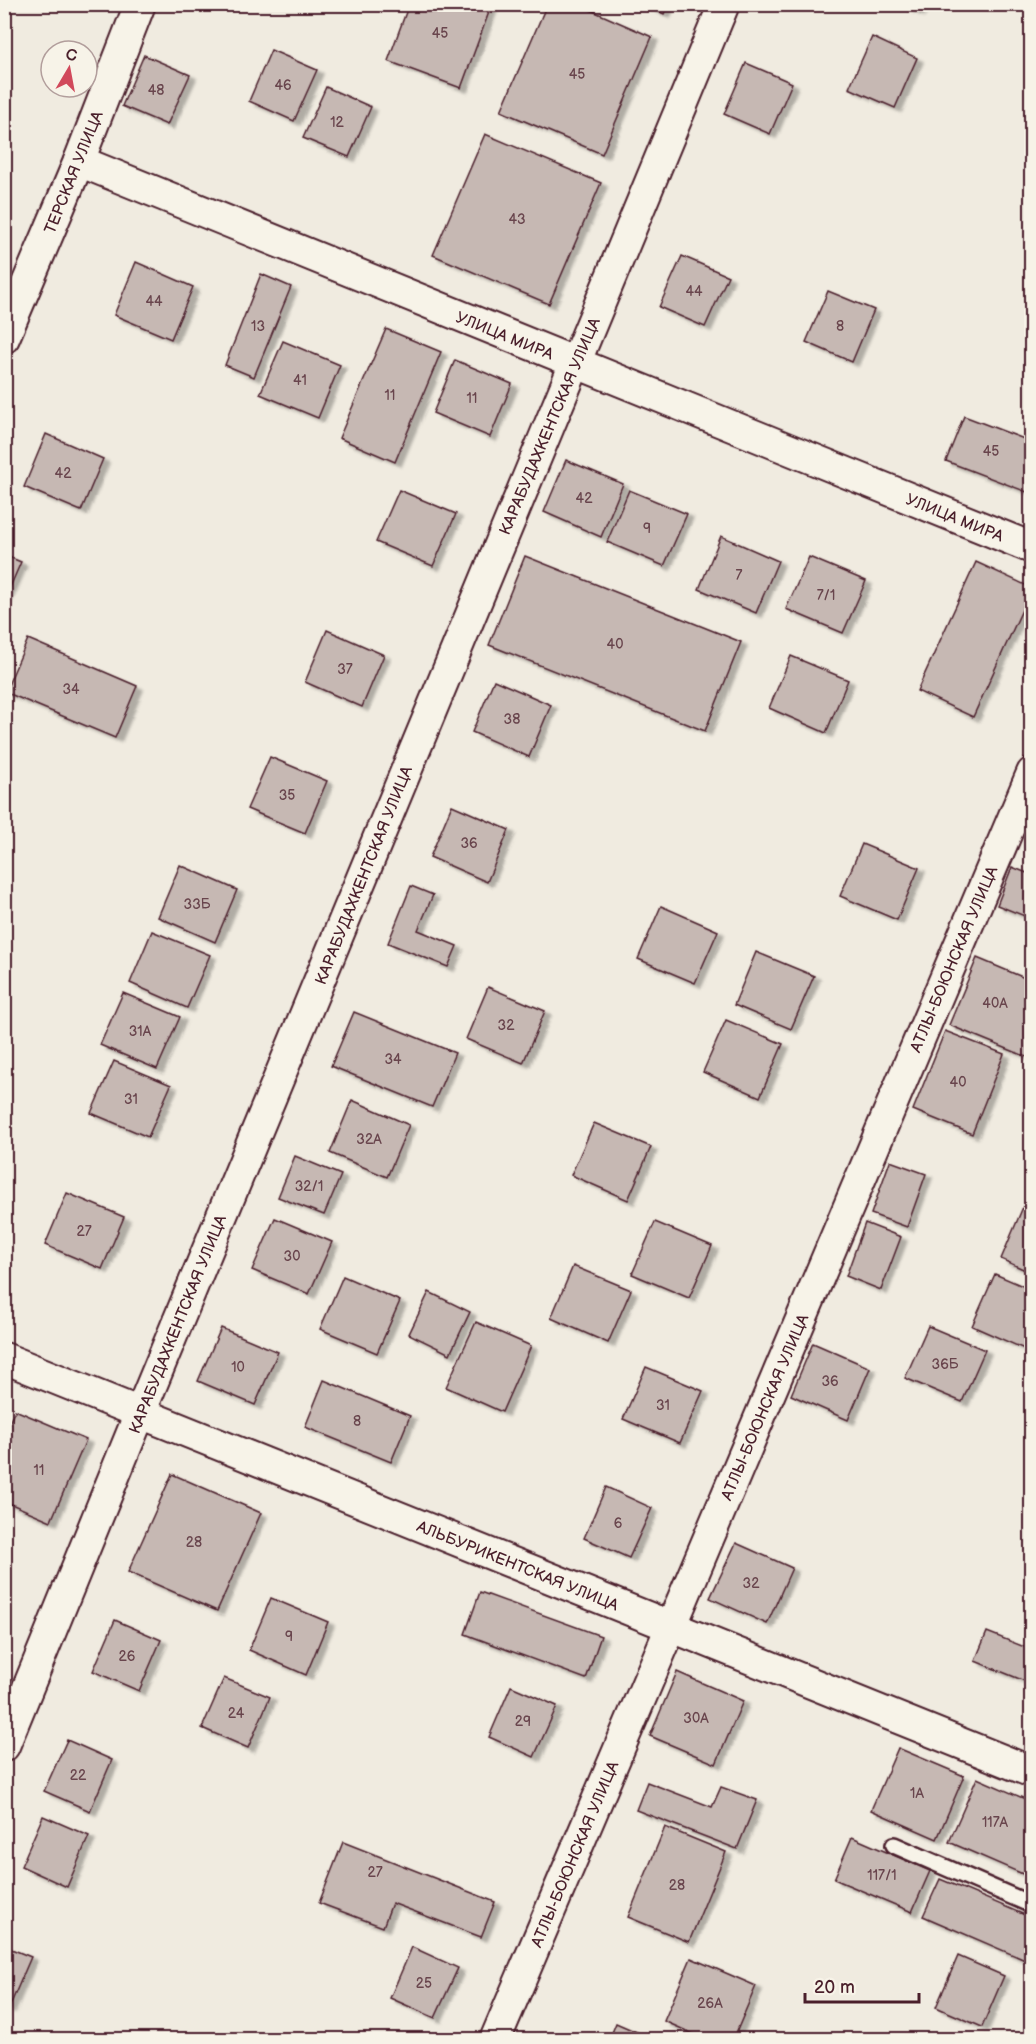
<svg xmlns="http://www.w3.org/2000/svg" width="1036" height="2044" font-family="'Balsamiq Sans',sans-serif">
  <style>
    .building { fill: #c6b8b3; stroke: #4a1f2b; stroke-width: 1.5; filter: url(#shadow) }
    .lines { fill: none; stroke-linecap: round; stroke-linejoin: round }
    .service-casing { stroke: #4a1f2b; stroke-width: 20 }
    .minor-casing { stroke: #4a1f2b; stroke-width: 34 }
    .service { stroke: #f7f3e8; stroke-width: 15 }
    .minor { stroke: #f7f3e8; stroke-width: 30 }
    .labels { text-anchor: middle; stroke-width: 4.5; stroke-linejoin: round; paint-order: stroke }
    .number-label { font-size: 14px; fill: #69454d }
    .street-label { font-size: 16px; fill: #4a1f2b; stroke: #f7f3e8 }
  </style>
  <defs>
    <filter id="shadow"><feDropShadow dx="6" dy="4" stdDeviation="1.5" flood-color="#0004"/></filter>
  </defs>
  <rect width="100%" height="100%" fill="#f0ebe0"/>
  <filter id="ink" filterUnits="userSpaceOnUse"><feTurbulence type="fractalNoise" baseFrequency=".0167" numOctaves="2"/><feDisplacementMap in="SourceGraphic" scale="12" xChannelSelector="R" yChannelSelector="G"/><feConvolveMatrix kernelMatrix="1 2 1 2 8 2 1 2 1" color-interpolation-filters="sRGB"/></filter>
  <g filter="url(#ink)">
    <g class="building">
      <polygon points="409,4 492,4 461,88 388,61"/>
      <polygon points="547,4 577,4 652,37 602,154 501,111"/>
      <polygon points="643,4 668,4 664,14"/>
      <polygon points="899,4 921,4 918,12"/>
      <polygon points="872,37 917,58 895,108 849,88"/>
      <polygon points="271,50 317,70 294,121 249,101"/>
      <polygon points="144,55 190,75 167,125 122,106"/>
      <polygon points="746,63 792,83 770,134 724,114"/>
      <polygon points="326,87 371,107 349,157 303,138"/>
      <polygon points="485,134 601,183 549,304 433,255"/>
      <polygon points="682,256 728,276 705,327 659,307"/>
      <polygon points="136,262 193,287 171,339 114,315"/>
      <polygon points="261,274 291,287 254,377 225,365"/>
      <polygon points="828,291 874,310 852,362 806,342"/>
      <polygon points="386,329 441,352 395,462 339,438"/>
      <polygon points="283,341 340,365 318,418 260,394"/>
      <polygon points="455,360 512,384 490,437 433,413"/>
      <polygon points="964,416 1032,442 1032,494 946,461"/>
      <polygon points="46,434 103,459 81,511 24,487"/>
      <polygon points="566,460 623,484 601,537 544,512"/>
      <polygon points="399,490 456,514 433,566 376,542"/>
      <polygon points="629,490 687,514 664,566 607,542"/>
      <polygon points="721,536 778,561 756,613 699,589"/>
      <polygon points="4,555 21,562 4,601"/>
      <polygon points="525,556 741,642 705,731 489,645"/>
      <polygon points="809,557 866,581 843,633 786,609"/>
      <polygon points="976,562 1032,588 973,717 917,691"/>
      <polygon points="327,630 384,655 362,707 305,682"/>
      <polygon points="28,639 137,686 115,738 5,692"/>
      <polygon points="791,656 848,680 826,733 769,708"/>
      <polygon points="494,680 551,705 529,757 472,732"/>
      <polygon points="270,757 327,781 305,833 247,809"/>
      <polygon points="452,805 509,830 487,882 430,857"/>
      <polygon points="862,844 919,868 897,920 840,896"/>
      <polygon points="180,865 237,890 215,942 158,917"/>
      <polygon points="1012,867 1032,875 1032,919 997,905"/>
      <polygon points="411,886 433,895 418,930 457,946 448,967 388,943"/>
      <polygon points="661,906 718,931 695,983 638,959"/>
      <polygon points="152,931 210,955 187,1008 130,983"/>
      <polygon points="756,952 814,976 791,1029 734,1005"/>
      <polygon points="977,958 1032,981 1032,1059 949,1025"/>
      <polygon points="488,987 545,1011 523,1063 466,1039"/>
      <polygon points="123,993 180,1017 157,1069 100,1045"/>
      <polygon points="354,1012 455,1053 432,1107 331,1066"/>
      <polygon points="726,1020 783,1044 760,1097 703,1072"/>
      <polygon points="945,1031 1004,1054 972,1134 913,1110"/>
      <polygon points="114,1061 171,1085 148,1137 91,1113"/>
      <polygon points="352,1100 409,1125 387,1177 330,1153"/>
      <polygon points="594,1123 651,1147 628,1200 571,1175"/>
      <polygon points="295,1156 341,1175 324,1215 278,1197"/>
      <polygon points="890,1161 926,1174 907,1227 871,1214"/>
      <polygon points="67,1193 124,1217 102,1269 45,1245"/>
      <polygon points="1023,1207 1032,1211 1032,1273 1001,1259"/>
      <polygon points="275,1218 332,1242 309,1294 252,1270"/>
      <polygon points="655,1222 712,1246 689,1298 632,1274"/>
      <polygon points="865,1223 901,1237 881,1290 846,1276"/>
      <polygon points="573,1266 631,1290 608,1343 551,1318"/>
      <polygon points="995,1274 1032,1290 1032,1345 1029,1351 972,1326"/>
      <polygon points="343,1276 400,1301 377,1353 320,1329"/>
      <polygon points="429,1292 470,1312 450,1354 409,1334"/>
      <polygon points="476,1322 531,1346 502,1412 446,1387"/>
      <polygon points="928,1326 985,1350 962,1402 905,1378"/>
      <polygon points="221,1328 278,1352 255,1405 198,1381"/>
      <polygon points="813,1343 870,1368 848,1420 791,1395"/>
      <polygon points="646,1367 703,1391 680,1443 623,1419"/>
      <polygon points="324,1380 410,1416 391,1462 305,1427"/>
      <polygon points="15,1410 86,1440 51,1521 4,1501 4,1434"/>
      <polygon points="172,1474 261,1513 217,1611 128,1572"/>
      <polygon points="606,1487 652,1508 629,1558 584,1538"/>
      <polygon points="736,1543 792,1568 767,1624 710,1598"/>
      <polygon points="480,1592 601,1636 586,1679 465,1634"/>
      <polygon points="271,1598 328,1622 306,1675 249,1650"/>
      <polygon points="115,1620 161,1640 139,1691 93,1671"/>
      <polygon points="987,1632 1032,1650 1032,1684 975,1661"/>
      <polygon points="677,1672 743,1701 716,1764 650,1736"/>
      <polygon points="224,1678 270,1697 248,1748 202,1728"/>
      <polygon points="511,1686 557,1706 534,1757 489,1737"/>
      <polygon points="67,1740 112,1760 90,1811 44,1791"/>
      <polygon points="898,1748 964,1776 937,1839 871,1810"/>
      <polygon points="977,1778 1032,1802 1032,1878 949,1842"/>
      <polygon points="647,1782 712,1807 721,1787 757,1800 737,1849 636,1810"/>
      <polygon points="43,1816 89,1836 67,1887 21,1866"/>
      <polygon points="665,1827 726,1852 689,1942 628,1917"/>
      <polygon points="852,1837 930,1871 912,1912 834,1879"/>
      <polygon points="343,1842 495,1902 481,1937 392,1903 383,1927 319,1903"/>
      <polygon points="940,1879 1032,1918 1032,1963 923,1916"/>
      <polygon points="4,1946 31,1957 9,2008 4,2006"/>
      <polygon points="412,1947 458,1968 435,2018 390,1998"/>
      <polygon points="958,1956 1004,1976 982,2027 936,2007"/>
      <polygon points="691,1958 756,1986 733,2040 707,2040 664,2021"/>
      <polygon points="616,2023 655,2040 609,2040"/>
    </g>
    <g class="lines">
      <defs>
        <polyline id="service" points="894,1845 1032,1905"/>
        <g id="minor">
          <polyline points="79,161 1032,548"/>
          <polyline points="4,338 79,161 140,4"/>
          <polyline points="4,1358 1032,1772"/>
          <polyline points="4,1746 140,1413 724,4"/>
          <polyline points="495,2040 671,1627 1032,773"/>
        </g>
      </defs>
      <use href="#service" class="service-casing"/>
      <use href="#minor" class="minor-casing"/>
      <use href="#service" class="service"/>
      <use href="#minor" class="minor"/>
    </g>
  </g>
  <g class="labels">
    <g class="number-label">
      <text x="440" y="38">45</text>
      <text x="577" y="79">45</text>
      <text x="283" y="90">46</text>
      <text x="156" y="95">48</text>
      <text x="337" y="127">12</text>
      <text x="517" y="224">43</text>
      <text x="694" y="296">44</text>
      <text x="154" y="306">44</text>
      <text x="258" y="331">13</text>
      <text x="840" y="331">8</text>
      <text x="300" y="385">41</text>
      <text x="390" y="400">11</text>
      <text x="472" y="403">11</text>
      <text x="991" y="456">45</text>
      <text x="63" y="478">42</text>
      <text x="584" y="503">42</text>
      <text x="647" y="533">9</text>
      <text x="739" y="580">7</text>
      <text x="826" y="600">7/1</text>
      <text x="615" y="649">40</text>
      <text x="345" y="674">37</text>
      <text x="71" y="694">34</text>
      <text x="512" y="724">38</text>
      <text x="287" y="800">35</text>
      <text x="469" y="848">36</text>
      <text x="197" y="909">33Б</text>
      <text x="995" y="1008">40А</text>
      <text x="506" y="1030">32</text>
      <text x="140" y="1036">31А</text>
      <text x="393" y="1064">34</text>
      <text x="958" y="1087">40</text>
      <text x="131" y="1104">31</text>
      <text x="369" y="1144">32А</text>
      <text x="309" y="1191">32/1</text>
      <text x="84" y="1236">27</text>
      <text x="292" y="1261">30</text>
      <text x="945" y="1369">36Б</text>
      <text x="238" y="1372">10</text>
      <text x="830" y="1386">36</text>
      <text x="663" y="1410">31</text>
      <text x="357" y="1426">8</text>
      <text x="39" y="1475">11</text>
      <text x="618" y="1528">6</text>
      <text x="194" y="1547">28</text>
      <text x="751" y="1588">32</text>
      <text x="289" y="1641">9</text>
      <text x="127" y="1661">26</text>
      <text x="236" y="1718">24</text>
      <text x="696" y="1723">30А</text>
      <text x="523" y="1726">29</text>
      <text x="78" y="1780">22</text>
      <text x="917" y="1798">1А</text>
      <text x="995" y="1827">117А</text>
      <text x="375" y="1877">27</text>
      <text x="882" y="1880">117/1</text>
      <text x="677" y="1890">28</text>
      <text x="424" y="1988">25</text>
      <text x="710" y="2008">26А</text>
    </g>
    <g class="street-label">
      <text transform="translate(73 172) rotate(-68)" y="6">ТЕРСКАЯ УЛИЦА</text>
      <text transform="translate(505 335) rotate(22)" y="6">УЛИЦА МИРА</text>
      <text transform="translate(549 426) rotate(-67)" y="6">КАРАБУДАХКЕНТСКАЯ УЛИЦА</text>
      <text transform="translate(955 517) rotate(22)" y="6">УЛИЦА МИРА</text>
      <text transform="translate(363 875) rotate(-68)" y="6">КАРАБУДАХКЕНТСКАЯ УЛИЦА</text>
      <text transform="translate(953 959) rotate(-67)" y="6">АТЛЫ-БОЮНСКАЯ УЛИЦА</text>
      <text transform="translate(177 1324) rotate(-68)" y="6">КАРАБУДАХКЕНТСКАЯ УЛИЦА</text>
      <text transform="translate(764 1407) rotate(-67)" y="6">АТЛЫ-БОЮНСКАЯ УЛИЦА</text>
      <text transform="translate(518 1565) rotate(22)" y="6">АЛЬБУРИКЕНТСКАЯ УЛИЦА</text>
      <text transform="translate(574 1854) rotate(-67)" y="6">АТЛЫ-БОЮНСКАЯ УЛИЦА</text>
    </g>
  </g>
  <rect width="1036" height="2044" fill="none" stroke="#f7f3e8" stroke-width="24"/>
  <rect x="12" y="12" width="1012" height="2020" fill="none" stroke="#4a1f2b" stroke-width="2" filter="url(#ink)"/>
  <g transform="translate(69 69) rotate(10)"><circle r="28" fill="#f7f3e8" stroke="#b29e9c" stroke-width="1.5"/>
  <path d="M0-4.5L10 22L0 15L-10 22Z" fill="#d1495b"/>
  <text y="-9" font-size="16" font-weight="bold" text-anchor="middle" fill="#4a1f2b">С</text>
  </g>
  <path d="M805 1993v9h114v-9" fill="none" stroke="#4a1f2b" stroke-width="3"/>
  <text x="814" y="1993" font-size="18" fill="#4a1f2b" stroke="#f7f3e8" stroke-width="4.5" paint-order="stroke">20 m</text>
</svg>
